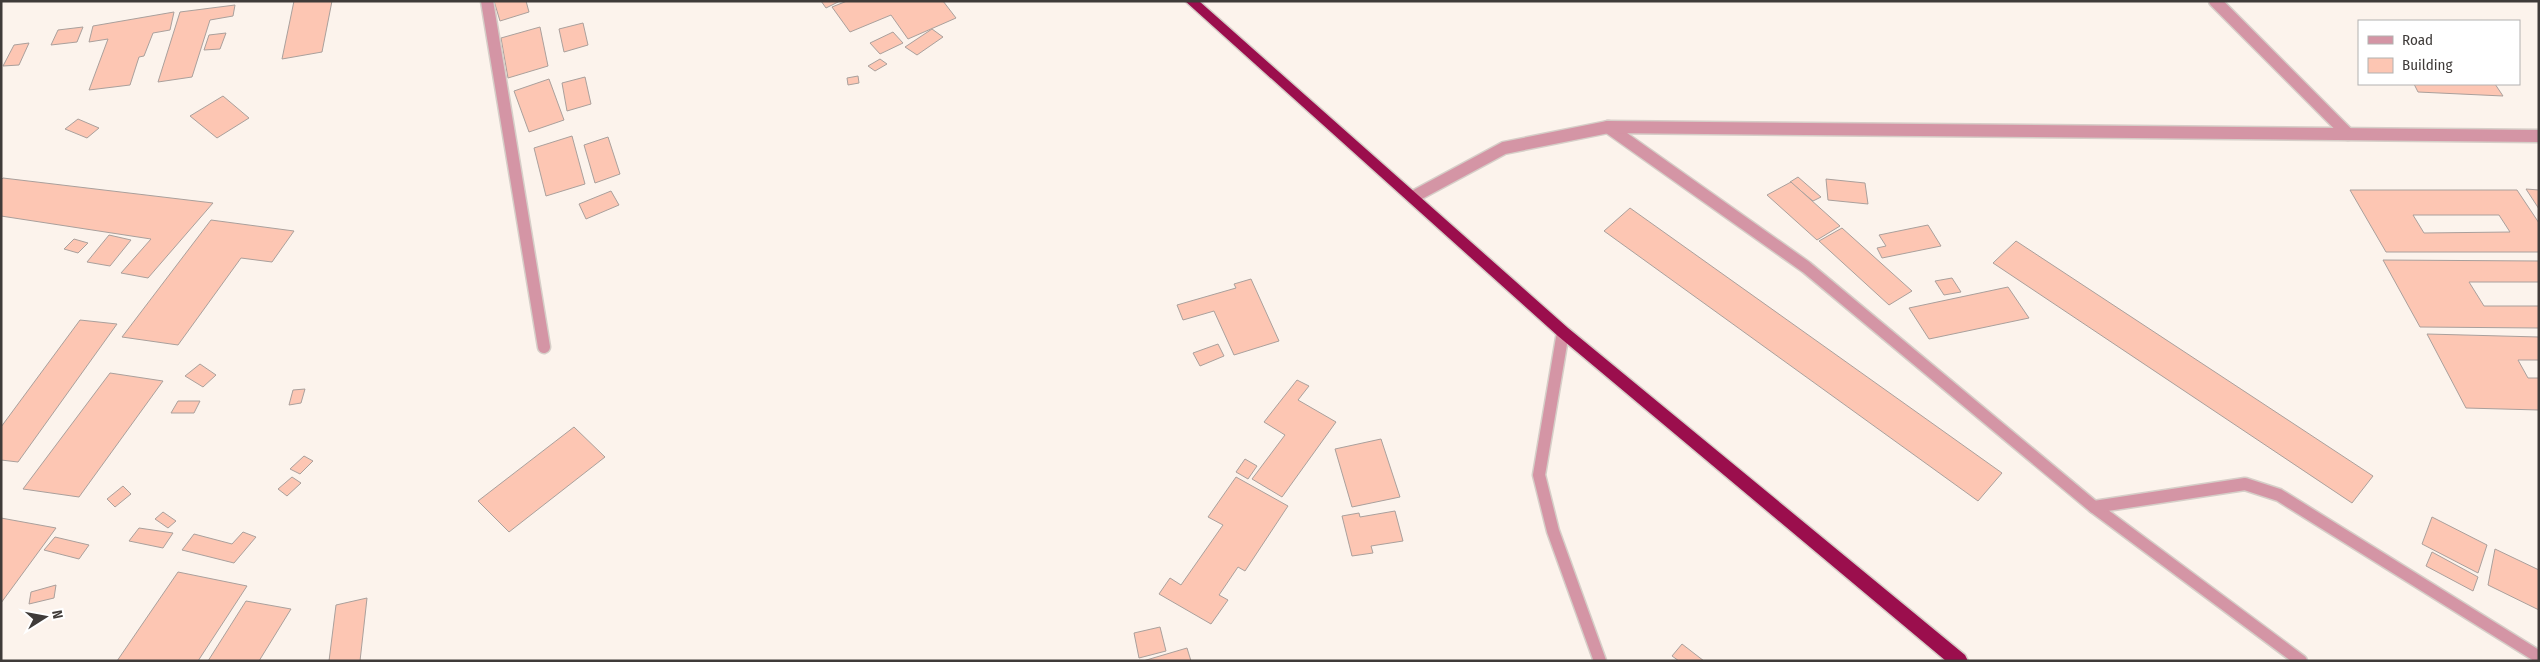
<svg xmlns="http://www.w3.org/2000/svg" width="2540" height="662" font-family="'Fira Sans Condensed',sans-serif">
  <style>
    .building { fill: #fdc6b3; stroke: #aaa09c; fill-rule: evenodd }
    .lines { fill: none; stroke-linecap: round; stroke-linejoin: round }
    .minor-casing { stroke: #d6cec8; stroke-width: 15 }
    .highway-casing { stroke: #d6cec8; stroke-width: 3 }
    .minor { stroke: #d495a5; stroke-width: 12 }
    .highway { fill: #9b0e4d; fill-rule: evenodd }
  </style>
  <rect width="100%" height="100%" fill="#fcf3ec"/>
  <g class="building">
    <polygon points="294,1 332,1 322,52 282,59"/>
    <polygon points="494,1 526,1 529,12 500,21"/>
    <polygon points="821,1 840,1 826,8"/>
    <polygon points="847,1 943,1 956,18 908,39 891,15 850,32 832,7"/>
    <polygon points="235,5 233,16 210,20 192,77 158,82 180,12"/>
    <polygon points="174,12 170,30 153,33 144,56 139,57 130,85 89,90 108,39 89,42 93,26"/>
    <polygon points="583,23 588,45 564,52 559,29"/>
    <polygon points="83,27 77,42 51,45 58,30"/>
    <polygon points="540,27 548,66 508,78 501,38"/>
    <polygon points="932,29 943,37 917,55 905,47"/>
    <polygon points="893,32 903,43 880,54 870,43"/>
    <polygon points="226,33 220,49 204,50 209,35"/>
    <polygon points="29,43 19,65 3,66 14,45"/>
    <polygon points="880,59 887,64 875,71 868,66"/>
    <polygon points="858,76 859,83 848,85 847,78"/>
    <polygon points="585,77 591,104 567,111 562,83"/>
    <polygon points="549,79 564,120 529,132 514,91"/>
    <polygon points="2414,84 2495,84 2503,96 2418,92"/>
    <polygon points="223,96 249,118 217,138 190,116"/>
    <polygon points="78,119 99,128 87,138 65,129"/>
    <polygon points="572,136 585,184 546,196 534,148"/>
    <polygon points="608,137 620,174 595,183 584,145"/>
    <polygon points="1798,177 1821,197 1813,201 1790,182"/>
    <polygon points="3,178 213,203 148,278 121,273 151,239 1,216 1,180"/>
    <polygon points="1826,179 1865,183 1868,204 1828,200"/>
    <polygon points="1791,182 1840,226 1817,240 1767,195"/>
    <polygon points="2526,189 2539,190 2539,209"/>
    <path d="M2350 190H2517L2539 223V252H2386ZM2413 215H2499L2510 232 2424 233Z"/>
    <polygon points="611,191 619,205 586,219 579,204"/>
    <polygon points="1630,208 2002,473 1978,501 1604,231"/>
    <polygon points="211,220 294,231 272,262 241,258 178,345 122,337"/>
    <polygon points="1928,225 1941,246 1882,258 1877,248 1886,246 1879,235"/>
    <polygon points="1842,228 1912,291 1889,305 1819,241"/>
    <polygon points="109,235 131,240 110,266 87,262"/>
    <polygon points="74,239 88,243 78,253 64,249"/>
    <polygon points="2016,241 2373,476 2352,503 1993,263"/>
    <polygon points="2383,260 2539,261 2539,282 2469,282 2484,306 2539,306 2539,328 2420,327"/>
    <polygon points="1952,278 1961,292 1944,295 1935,281"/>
    <polygon points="1251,279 1279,341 1234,355 1214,311 1183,320 1177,305 1236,288 1234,284"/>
    <polygon points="2008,287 2029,318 1929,339 1909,308"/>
    <polygon points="80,320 117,324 18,462 1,460 1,427"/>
    <polygon points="2427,334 2539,337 2539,360 2518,360 2528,378 2539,378 2539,410 2466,408"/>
    <polygon points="1218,344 1224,356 1200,366 1193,353"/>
    <polygon points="200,364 216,375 203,387 185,376"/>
    <polygon points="110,373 163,381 79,497 23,489"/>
    <polygon points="1297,380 1309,386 1298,400 1336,422 1282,497 1252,479 1285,435 1264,422"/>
    <polygon points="305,389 301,403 289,405 293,390"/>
    <polygon points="178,401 200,401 194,413 171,413"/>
    <polygon points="574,427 605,457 509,532 478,501"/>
    <polygon points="1381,439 1400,497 1352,507 1335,449"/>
    <polygon points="304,456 313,461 300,474 290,469"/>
    <polygon points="1245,459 1257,466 1248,479 1236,472"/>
    <polygon points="292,477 301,483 287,496 278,489"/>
    <polygon points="1236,477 1288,506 1245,571 1238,567 1219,595 1228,600 1211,624 1159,594 1170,578 1181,585 1223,525 1208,517"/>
    <polygon points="123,486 131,494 115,507 107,499"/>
    <polygon points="1395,511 1403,541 1371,546 1373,553 1352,556 1342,516 1359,513 1360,517"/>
    <polygon points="163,512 176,521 168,528 155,519"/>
    <polygon points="2432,517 2487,545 2478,573 2422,544"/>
    <polygon points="1,518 56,528 1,603"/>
    <polygon points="139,528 173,533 163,548 129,541"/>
    <polygon points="243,532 256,537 234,563 182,550 194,534 232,544"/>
    <polygon points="55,537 89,545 79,559 44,550"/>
    <polygon points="2495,549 2539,570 2539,610 2488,585"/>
    <polygon points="2432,552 2478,577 2473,591 2426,566"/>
    <polygon points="178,572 247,586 198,661 117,661"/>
    <polygon points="56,585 54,598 29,604 31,592"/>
    <polygon points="367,598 360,661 329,661 336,605"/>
    <polygon points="246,601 291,609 259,661 208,661"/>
    <polygon points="1160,627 1166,651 1139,658 1134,633"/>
    <polygon points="1682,644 1704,661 1679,661 1672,656"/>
    <polygon points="1187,648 1191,661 1143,661"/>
  </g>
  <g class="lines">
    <defs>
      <g id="minor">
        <polyline points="487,1 544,347"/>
        <polyline points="2215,1 2348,134"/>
        <polyline points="1608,127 1806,267 2094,507 2301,661"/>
        <polyline points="1413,197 1504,148 1608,127 2539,136"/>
        <polyline points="1563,332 1539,475 1553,531 1600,661"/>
        <polyline points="2094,507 2245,484 2279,495 2539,657"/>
      </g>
      <polygon id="highway" points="1185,1 1199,1 1568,328 1965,655 1968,661 1946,661 1558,336"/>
    </defs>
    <use href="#minor" class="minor-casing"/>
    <use href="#highway" class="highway-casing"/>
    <use href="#minor" class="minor"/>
    <use href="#highway" class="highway"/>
  </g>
  <rect width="2540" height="662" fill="none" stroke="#3f3b39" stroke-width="5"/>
  <rect x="2358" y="20" width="162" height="65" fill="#ffffff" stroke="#b2b1b0"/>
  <rect x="2368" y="36" width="25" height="8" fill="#d495a5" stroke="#b2b1b0"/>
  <text x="2402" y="45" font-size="15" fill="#3f3b39">Road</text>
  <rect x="2368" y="58" width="25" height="15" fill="#fdc6b3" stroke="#b2b1b0"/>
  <text x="2402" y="70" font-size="15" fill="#3f3b39">Building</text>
  <g transform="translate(45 617) rotate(79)" stroke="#ffffff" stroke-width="4" paint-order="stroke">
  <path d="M0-4L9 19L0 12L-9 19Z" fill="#3f3b39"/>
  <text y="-8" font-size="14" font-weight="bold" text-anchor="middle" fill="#3f3b39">N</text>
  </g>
</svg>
